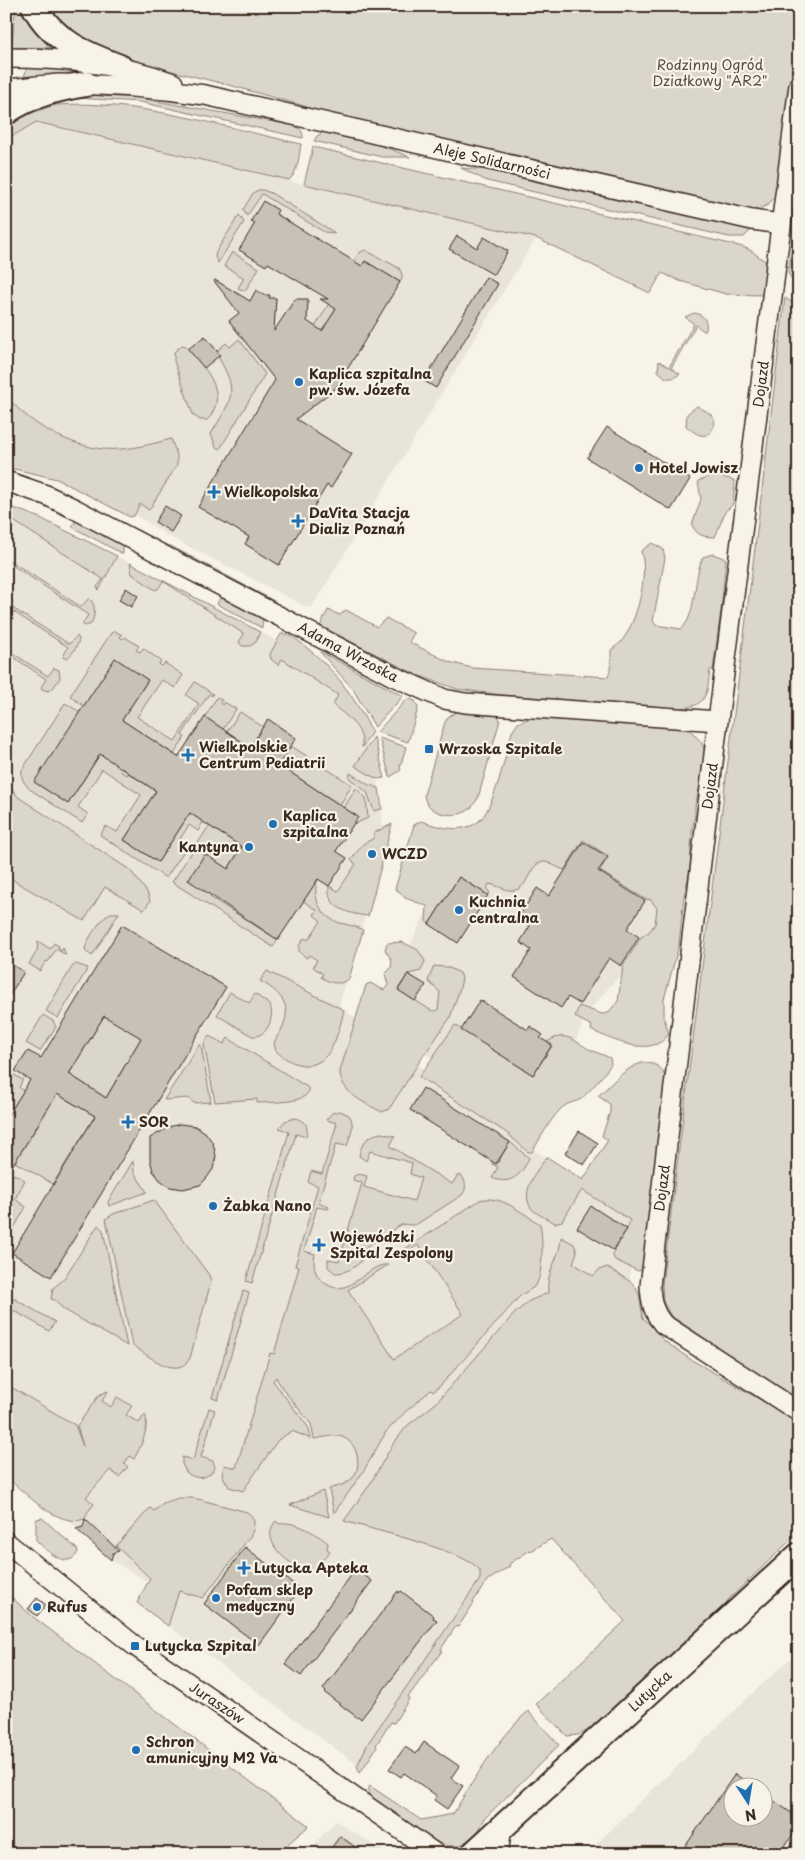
<svg xmlns="http://www.w3.org/2000/svg" width="805" height="1860" font-family="'Playpen Sans',sans-serif">
  <style>
    .built { fill: #e9e4d9; fill-rule: evenodd }
    .green { fill: #dbd6cb; stroke: #8b8074 }
    .building { fill: #c8c1b6; stroke: #3b2a1e; fill-rule: evenodd }
    .lines { fill: none; stroke-linecap: round; stroke-linejoin: round }
    .minor-casing { stroke: #3b2a1e; stroke-width: 22 }
    .major-casing { stroke: #3b2a1e; stroke-width: 28 }
    .minor { stroke: #f7f3e8; stroke-width: 19 }
    .major { stroke: #f7f3e8; stroke-width: 24 }
    .poi-dot { fill: #1f6fb2; stroke: #f7f3e8; stroke-width: 2 }
    .labels { text-anchor: middle; stroke-width: 4.5; stroke-linejoin: round; paint-order: stroke }
    .park-label { font-size: 14px; fill: #5b4c41; stroke: #f7f3e8 }
    .street-label { font-size: 14px; fill: #3b2a1e; stroke: #f7f3e8 }
    .poi-label { font-size: 14px; font-weight: bold; fill: #3b2a1e; stroke: #f7f3e8; text-anchor: start }
  </style>
  <rect width="100%" height="100%" fill="#f7f3e8"/>
  <filter id="ink" filterUnits="userSpaceOnUse"><feTurbulence type="fractalNoise" baseFrequency=".02" numOctaves="2"/><feDisplacementMap in="SourceGraphic" scale="10" xChannelSelector="R" yChannelSelector="G"/><feConvolveMatrix kernelMatrix="1 2 1 2 8 2 1 2 1" color-interpolation-filters="sRGB"/></filter>
  <g filter="url(#ink)">
    <g class="built">
      <polygon points="36,122 536,238 311,609 168,536 134,514 63,477 6,463 6,140"/>
      <polygon points="6,505 38,517 117,556 277,641 332,684 368,747 379,788 383,828 382,850 378,872 339,1006 532,1149 633,1209 628,1321 501,1572 490,1579 488,1579 473,1602 474,1603 458,1627 456,1626 441,1649 442,1651 408,1697 409,1699 394,1723 391,1722 376,1745 377,1747 363,1769 137,1603 148,1582 111,1560 94,1546 74,1525 6,1465"/>
      <polygon points="560,804 666,868 655,935 586,1014 558,1088 528,1124 375,1019 433,897 463,854"/>
      <path d="M799 1651V1854H586L758 1688ZM732 1788H762V1818H732Z"/>
      <polygon points="336,1821 388,1854 305,1854"/>
    </g>
    <g class="green">
      <polygon points="16,6 27,6 57,47 11,48"/>
      <polygon points="43,6 799,6 799,27 776,195 768,205 753,211 316,111 304,106 229,85 123,59 81,44"/>
      <polygon points="27,65 123,76 23,83"/>
      <path d="M82 95 139 98 291 125C299 127 303 130 303 138L140 102 61 97Z"/>
      <path d="M56 105C135 99 224 127 301 144 299 156 298 173 289 180L36 122 6 140V130C20 117 37 110 56 105Z"/>
      <polygon points="325,131 370,141 410,157 382,157 314,141 317,136"/>
      <polygon points="313,147 743,247 750,250 769,264 764,295 726,294 680,281 662,273 650,293 536,238 304,184"/>
      <polygon points="461,168 501,171 751,230 744,237 729,237 487,181"/>
      <polygon points="258,190 263,190 271,193 335,233 324,232 262,194 247,216 243,210 253,193"/>
      <polygon points="799,195 799,1401 671,1316 663,1302 662,1284 754,556 785,298 793,303 798,289 788,273 793,238 796,239 797,230 795,228"/>
      <polygon points="239,215 244,222 218,263 215,257 216,252"/>
      <path d="M365 250 399 268C402 274 404 277 400 282L365 261 322 332 315 327 359 253Z"/>
      <polygon points="232,252 259,268 245,291 238,288 244,278 224,266"/>
      <path d="M694 313C704 314 709 322 705 332L696 325 671 368 680 374 673 378H666L658 371 659 361 669 367 694 324 685 317Z"/>
      <path d="M239 339 265 374 220 449 216 447 211 434C231 400 240 393 218 357L220 355 217 351 226 343 230 347Z"/>
      <path d="M182 345 186 346C199 362 223 384 215 407 213 412 211 417 207 420H200L193 415 174 361V352Z"/>
      <path d="M6 395C30 427 81 453 121 449 138 448 155 443 171 439L177 455V465L149 510 140 504 134 516 130 517 57 479 6 467Z"/>
      <path d="M697 406C702 409 712 413 714 419 717 426 709 438 700 435 696 434 690 429 686 426L687 414Z"/>
      <path d="M715 475 734 480 735 484 733 504 725 512 715 537C704 537 697 536 692 525L701 499 698 481Z"/>
      <polygon points="6,505 38,517 117,556 99,590 97,587 103,579 6,516"/>
      <polygon points="77,518 123,545 123,554 72,527"/>
      <path d="M652 543 663 549 665 558 654 616 653 621 656 625 681 629C697 617 693 576 703 557L713 554 726 559 721 610 713 670H710C707 695 707 708 676 708L502 695 457 689 417 675 320 626 328 610 340 615 346 610 377 627 386 618 414 633 409 642 449 662 472 668 608 677 611 666V650C613 648 617 646 620 643 637 624 649 575 641 551Z"/>
      <polygon points="169,545 276,602 270,603 167,549"/>
      <path d="M6 558 81 607 89 598C97 606 95 615 91 624L86 626 83 625V623L88 615 6 561Z"/>
      <polygon points="130,563 260,632 256,642 250,646 242,646 239,642 244,634 163,581 158,589 155,590 132,574"/>
      <polygon points="222,594 263,618 262,628 217,604"/>
      <path d="M6 604 69 644 77 636 79 639C78 646 72 655 66 659L63 657 68 647 6 607Z"/>
      <polygon points="115,631 122,635 120,637 123,639 125,637 139,646 136,650 140,652 143,648 161,661 159,664 162,666 165,663 183,675 175,688 162,680 137,717 175,741 199,704 186,695 195,682 213,694 212,696 209,694 182,735 185,737 174,754 122,720 148,680 115,659 84,706 70,696 111,633"/>
      <path d="M281 634C289 633 296 639 302 644 333 667 355 697 372 732L362 747C364 727 346 716 333 705L338 695 282 659 278 665 271 659 270 654Z"/>
      <polygon points="6,649 48,676 54,668 59,670 60,678 53,688 48,691 42,689 41,687 46,679 6,652"/>
      <polygon points="320,652 321,652 403,696 375,727 353,689"/>
      <polygon points="217,697 222,700 220,703 222,705 224,702 236,709 223,729 205,717"/>
      <polygon points="408,698 415,701 418,708 408,742 377,732"/>
      <path d="M65 703 80 712 68 804 100 754 123 769 121 772 127 775 128 773 156 791 124 840 158 862 190 813 203 822 198 831 189 825 180 839 188 845 166 878 100 835 106 826 117 832 141 795 102 769 78 807 88 814 82 823 31 790C25 785 20 778 22 770Z"/>
      <path d="M458 711 497 714 500 720 478 798C475 803 472 808 467 811 453 819 426 814 424 795L445 722 449 716Z"/>
      <polygon points="240,712 263,727 228,780 216,772 238,739 227,731"/>
      <path d="M532 717 679 726 692 732 702 743 706 754 705 766 695 806V815L692 830 690 870 684 896 679 945 664 999V1018L669 1034C652 1059 612 1040 591 1030L592 1026 575 1017 579 1006 602 1014 608 1013 618 1001 623 966 641 937 649 932 655 924 657 908 651 900 645 899 600 871 608 856 583 840 564 870C558 868 551 863 546 862 528 861 530 888 515 890 507 892 497 885 489 884L487 889 490 893 488 895 459 877 429 924 426 921 427 906 405 898 400 892 395 889 414 825 421 821C438 827 461 834 478 822 494 810 506 753 512 732L518 723Z"/>
      <polygon points="374,737 385,778 377,779 355,766"/>
      <polygon points="379,738 406,747 400,767 401,770 390,777"/>
      <polygon points="291,746 352,785 340,805 291,773 257,799"/>
      <polygon points="350,773 369,785 379,788 382,809 374,811 367,792 349,778"/>
      <polygon points="6,780 18,797 130,870 147,892 150,901 144,910 105,887 84,921 16,882 6,873"/>
      <polygon points="356,788 366,798 368,818 355,824 354,823 358,817 344,808"/>
      <path d="M392 824 368 916C349 914 326 908 329 886L338 891 356 864 351 860 363 844 374 838V833Z"/>
      <polygon points="209,826 242,847 210,897 278,940 273,947 172,882"/>
      <path d="M318 879C311 898 321 917 340 923 348 925 356 926 363 930L349 979C339 986 330 983 321 977L323 974 313 967 317 960 309 955 307 958 299 952V946L304 938 308 940 321 921 314 915 317 910 303 901Z"/>
      <path d="M110 913H119L92 956 85 951C85 941 101 919 110 913Z"/>
      <polygon points="38,941 50,949 54,943 59,946 58,949 61,951 63,948 66,955 56,949 48,962 46,961 40,971 29,964 37,951"/>
      <path d="M402 942 418 950 425 961 421 971 408 974 398 989C410 997 421 1004 432 1011L438 1010 440 992 428 981 434 966 447 967 460 973 462 978 460 988 450 1018 420 1061 389 1109 382 1112C365 1103 340 1093 340 1071L366 985 370 983 384 990 388 985 385 974 391 968 392 960 385 950 387 943Z"/>
      <polygon points="76,964 88,968 58,1018 46,1011 72,967"/>
      <path d="M267 971 344 1010C341 1022 338 1036 332 1047 319 1073 294 1068 276 1051L274 1043C276 1037 281 1032 283 1026 293 1004 278 991 260 981Z"/>
      <path d="M230 992 249 1003 255 994 270 1005C275 1017 267 1038 252 1036L217 1015Z"/>
      <polygon points="110,1006 147,1028 106,1098 69,1074"/>
      <polygon points="43,1015 53,1021 56,1027 40,1051 26,1043"/>
      <path d="M455 1025 533 1075 552 1046 547 1042C564 1031 572 1039 587 1048 594 1052 602 1054 610 1058L611 1064C605 1074 590 1091 581 1099 576 1102 571 1102 566 1105 554 1112 540 1139 532 1152H528L507 1133 419 1077Z"/>
      <path d="M209 1036 224 1044 228 1038 307 1087 309 1090C306 1104 270 1102 257 1103V1099L215 1102 204 1044Z"/>
      <polygon points="199,1045 201,1045 211,1102 194,1103 188,1098 164,1100"/>
      <path d="M642 1063C659 1063 664 1068 666 1084L643 1269 638 1271 615 1260 612 1254 627 1229 630 1220 582 1190 562 1221 555 1223C548 1219 536 1214 531 1208 520 1191 537 1170 547 1157L583 1180 608 1140 602 1136 610 1112V1104L598 1096C613 1083 624 1068 642 1063Z"/>
      <polygon points="9,1072 23,1080 19,1087 24,1091 6,1119 6,1076"/>
      <polygon points="57,1094 95,1116 53,1184 15,1162"/>
      <path d="M340 1111 349 1115C356 1125 350 1135 347 1146L336 1144 318 1203 329 1207 328 1209 317 1207 304 1251 315 1254C313 1263 314 1273 321 1280 348 1305 366 1262 388 1265L348 1290 394 1359 463 1314 418 1245 396 1259 399 1253 480 1200C501 1194 523 1214 540 1224 543 1237 544 1278 534 1287 530 1290 524 1293 520 1296L441 1385 433 1392 431 1390 405 1412 386 1432 363 1472 334 1513 329 1489C334 1487 342 1486 348 1482 365 1471 359 1439 338 1436 331 1435 322 1438 314 1439L311 1424 282 1388 276 1377 273 1381 308 1427 311 1439 292 1431 278 1440 243 1491 229 1487 222 1475 224 1465 236 1468 270 1353 274 1354 299 1267 295 1266 318 1186 308 1182 311 1171 322 1174 337 1123 326 1120 332 1113Z"/>
      <path d="M295 1118C306 1120 309 1126 306 1137L296 1134 252 1283 246 1281 289 1132 279 1128 285 1121Z"/>
      <path d="M381 1133 395 1136 390 1146 452 1184 458 1175 462 1176C466 1182 467 1189 462 1195L417 1224C411 1227 405 1222 399 1226L366 1247C364 1251 364 1255 362 1259 359 1267 342 1274 335 1273L328 1267V1259L339 1261 362 1183 353 1180 354 1176 358 1174 367 1176 364 1187 414 1201 421 1178 410 1174 412 1163 370 1151 366 1161 359 1156C361 1143 368 1135 381 1133Z"/>
      <path d="M510 1142 529 1158C522 1175 510 1186 492 1178L498 1167 492 1164 493 1162 497 1164Z"/>
      <polygon points="133,1161 134,1172 147,1192 109,1206 108,1202"/>
      <polygon points="14,1174 25,1180 15,1199 26,1207 7,1240 6,1184 8,1184"/>
      <path d="M154 1200 209 1275 211 1282 190 1358C177 1381 147 1355 132 1345L106 1219 113 1214Z"/>
      <polygon points="98,1225 103,1230 127,1346 63,1309 55,1300 51,1299 53,1288 63,1280"/>
      <path d="M561 1237 574 1244 577 1252 573 1263 593 1276 599 1270 607 1267 631 1282 635 1286 639 1294 643 1318 657 1332 663 1340 690 1359 799 1422V1532L729 1599 714 1619 589 1730 578 1735 567 1736 536 1704 625 1621 551 1539 531 1551 530 1550 509 1564 510 1566 490 1579H488L473 1602 474 1603 458 1627 456 1626 441 1649 442 1651 408 1697 409 1699 394 1723 391 1722 376 1745 377 1747 360 1773 357 1766 368 1743 474 1588 480 1579V1570C463 1550 373 1530 344 1521L370 1484 393 1444 407 1426 436 1403 514 1314 529 1301 548 1293C545 1272 561 1257 561 1237Z"/>
      <polygon points="243,1291 249,1293 218,1400 212,1398"/>
      <polygon points="6,1294 55,1322 49,1331 6,1306"/>
      <path d="M6 1384 75 1425 83 1446 77 1426 99 1395 108 1391 102 1401 111 1407 117 1397 132 1406 126 1415 139 1423 145 1414C150 1428 141 1446 134 1459L130 1456 124 1463 128 1467 119 1477 110 1470 86 1497 94 1504 87 1513 85 1519C57 1528 26 1493 6 1477Z"/>
      <path d="M209 1408 215 1410 201 1457 213 1461 215 1467C209 1479 196 1481 186 1472L182 1464V1457L193 1460Z"/>
      <polygon points="323,1491 329,1517 290,1505"/>
      <path d="M179 1498H194L247 1512C257 1518 255 1529 249 1538L203 1598 179 1591 168 1626 137 1603 150 1578 116 1546 150 1508 154 1511 163 1503Z"/>
      <path d="M42 1518 77 1549 78 1552C68 1572 46 1550 36 1540V1521L37 1519Z"/>
      <path d="M276 1521 279 1524C293 1519 317 1534 328 1543L327 1549 330 1551C325 1556 320 1566 314 1569 302 1576 255 1544 276 1521Z"/>
      <polygon points="6,1592 32,1616 309,1826 276,1854 6,1854"/>
      <path d="M528 1711 559 1745 485 1818 477 1834 459 1846H446L435 1841 369 1796 368 1790 370 1786 421 1820 453 1814C475 1778 497 1740 528 1711Z"/>
    </g>
    <g class="building">
      <polygon points="263,201 278,210 276,214 362,266 365,261 400,282 336,388 296,419 352,454 331,488 327,485 279,565 245,544 249,537 198,507 275,380 229,321 239,313 214,281 215,280 250,301 256,290 264,295 270,295 269,298 276,298 274,331 295,299 308,299 307,321 322,331 336,309 320,299 328,299 268,263 266,266 239,250 255,223 251,221"/>
      <polygon points="457,236 477,248 484,237 508,251 494,275 449,249"/>
      <polygon points="486,277 498,284 436,388 424,381"/>
      <polygon points="205,336 220,355 204,368 188,349"/>
      <polygon points="607,427 690,479 671,510 587,458"/>
      <polygon points="165,506 181,516 171,532 155,522"/>
      <polygon points="126,588 138,596 131,607 119,600"/>
      <polygon points="115,658 148,680 122,720 178,757 205,717 250,747 268,719 296,738 279,765 358,817 336,851 347,858 329,886 318,879 278,940 188,880 205,854 228,869 242,847 203,822 190,813 158,862 124,840 156,791 100,754 68,804 34,782"/>
      <polygon points="583,842 608,857 598,871 645,901 627,929 639,937 621,966 609,958 580,1004 568,997 561,1008 514,977 531,950 520,942 530,926 518,918 537,888 549,896"/>
      <polygon points="459,877 488,895 458,943 429,924"/>
      <path d="M122 925 226 987 51 1277 12 1253 95 1116 57 1094 6 1176V1119L30 1080 15 1071 28 1051 41 1058ZM104 1016 141 1038 106 1098 69 1074Z"/>
      <polygon points="6,961 24,972 6,1001"/>
      <polygon points="408,974 426,985 415,1001 398,990"/>
      <polygon points="480,1000 528,1030 530,1026 543,1035 540,1038 552,1045 533,1075 461,1030"/>
      <polygon points="423,1088 510,1142 496,1164 410,1110"/>
      <polygon points="180,1124 195,1126 205,1132 213,1143 216,1156 213,1169 206,1179 200,1185 183,1189 170,1187 160,1180 153,1171 150,1159 150,1138 169,1127"/>
      <polygon points="579,1131 598,1143 584,1165 565,1153"/>
      <polygon points="591,1206 627,1229 613,1250 577,1228"/>
      <polygon points="85,1519 119,1551 113,1553 111,1560 76,1529 83,1527"/>
      <polygon points="245,1547 300,1589 259,1645 204,1604"/>
      <polygon points="356,1569 372,1581 301,1676 285,1664"/>
      <polygon points="398,1591 399,1593 401,1591 434,1616 433,1618 437,1620 361,1719 359,1717 358,1718 325,1693 326,1692 323,1689"/>
      <polygon points="37,1598 46,1605 37,1616 28,1609"/>
      <polygon points="424,1742 459,1766 451,1778 463,1786 447,1809 434,1800 437,1796 404,1773 401,1777 389,1769 405,1747 416,1754"/>
      <polygon points="735,1774 755,1788 732,1788 732,1818 762,1818 762,1793 799,1818 799,1826 779,1854 680,1854"/>
      <polygon points="340,1836 365,1854 327,1854"/>
    </g>
    <g class="lines">
      <defs>
        <g id="minor">
          <path d="M6 58C63 58 120 63 173 83"/>
          <path d="M799 85 718 721 650 1286C651 1302 653 1312 663 1324L799 1412"/>
          <path d="M6 89C24 88 42 85 60 84 109 84 156 88 205 95L752 220 781 224"/>
          <polyline points="6,481 46,495 73,508 393,676 444,699 465,703 718,721"/>
          <polyline points="6,1542 135,1646 436,1854"/>
          <polyline points="498,1854 502,1827"/>
        </g>
        <g id="major">
          <path d="M34 6C53 41 85 54 120 67"/>
          <path d="M6 112C30 95 57 89 86 84"/>
          <polyline points="473,1854 799,1555"/>
        </g>
      </defs>
      <use href="#minor" class="minor-casing"/>
      <use href="#major" class="major-casing"/>
      <use href="#minor" class="minor"/>
      <use href="#major" class="major"/>
    </g>
  </g>
  <g class="poi-dot">
    <circle cx="299" cy="382" r="5"/>
    <circle cx="639" cy="468" r="5"/>
    <path d="M211.5 484.5h5v5h5v5h-5v5h-5v-5h-5v-5h5z"/>
    <path d="M295.5 513.5h5v5h5v5h-5v5h-5v-5h-5v-5h5z"/>
    <rect x="424" y="744" width="10" height="10" rx="2.5"/>
    <path d="M185.5 747.5h5v5h5v5h-5v5h-5v-5h-5v-5h5z"/>
    <circle cx="273" cy="824" r="5"/>
    <circle cx="249" cy="847" r="5"/>
    <circle cx="372" cy="854" r="5"/>
    <circle cx="459" cy="910" r="5"/>
    <path d="M125.5 1114.5h5v5h5v5h-5v5h-5v-5h-5v-5h5z"/>
    <circle cx="213" cy="1206" r="5"/>
    <path d="M316.5 1237.5h5v5h5v5h-5v5h-5v-5h-5v-5h5z"/>
    <path d="M241.5 1560.5h5v5h5v5h-5v5h-5v-5h-5v-5h5z"/>
    <circle cx="216" cy="1598" r="5"/>
    <circle cx="37" cy="1607" r="5"/>
    <rect x="130" y="1641" width="10" height="10" rx="2.5"/>
    <circle cx="136" cy="1750" r="5"/>
  </g>
  <g class="labels">
    <g class="park-label">
      <text x="710" y="70">Rodzinny Ogród<tspan x="710" dy="16">Działkowy "AR2"</tspan></text>
    </g>
    <g class="street-label">
      <text transform="translate(492 161) rotate(13)" y="5">Aleje Solidarności</text>
      <text transform="translate(761 384) rotate(-83)" y="5">Dojazd</text>
      <text transform="translate(348 652) rotate(28)" y="5">Adama Wrzoska</text>
      <text transform="translate(710 786) rotate(-83)" y="5">Dojazd</text>
      <text transform="translate(662 1188) rotate(-83)" y="5">Dojazd</text>
      <text transform="translate(650 1691) rotate(-43)" y="5">Lutycka</text>
      <text transform="translate(217 1703) rotate(34)" y="5">Juraszów</text>
    </g>
    <g class="poi-label">
      <text x="309" y="379">Kaplica szpitalna<tspan x="309" dy="16">pw. św. Józefa</tspan></text>
      <text x="649" y="473">Hotel Jowisz</text>
      <text x="224" y="497">Wielkopolska</text>
      <text x="309" y="518">DaVita Stacja<tspan x="309" dy="16">Dializ Poznań</tspan></text>
      <text x="199" y="752">Wielkpolskie<tspan x="199" dy="16">Centrum Pediatrii</tspan></text>
      <text x="439" y="754">Wrzoska Szpitale</text>
      <text x="283" y="821">Kaplica<tspan x="283" dy="16">szpitalna</tspan></text>
      <text x="239" y="852" text-anchor="end">Kantyna</text>
      <text x="382" y="859">WCZD</text>
      <text x="469" y="907">Kuchnia<tspan x="469" dy="16">centralna</tspan></text>
      <text x="139" y="1127">SOR</text>
      <text x="223" y="1211">Żabka Nano</text>
      <text x="330" y="1242">Wojewódzki<tspan x="330" dy="16">Szpital Zespolony</tspan></text>
      <text x="254" y="1573">Lutycka Apteka</text>
      <text x="226" y="1595">Pofam sklep<tspan x="226" dy="16">medyczny</tspan></text>
      <text x="47" y="1612">Rufus</text>
      <text x="145" y="1651">Lutycka Szpital</text>
      <text x="146" y="1747">Schron<tspan x="146" dy="16">amunicyjny M2 Va</tspan></text>
    </g>
  </g>
  <rect width="805" height="1860" fill="none" stroke="#f7f3e8" stroke-width="25"/>
  <rect x="12" y="12" width="780" height="1835" fill="none" stroke="#3b2a1e" stroke-width="2" filter="url(#ink)"/>
  <g transform="translate(748 1802) rotate(168)"><circle r="24" fill="#f7f3e8" stroke="#aca397"/>
  <path d="M0-4L9 19L0 12L-9 19Z" fill="#1f6fb2"/>
  <text y="-8" font-size="14" font-weight="bold" text-anchor="middle" fill="#3b2a1e">N</text>
  </g>
</svg>
